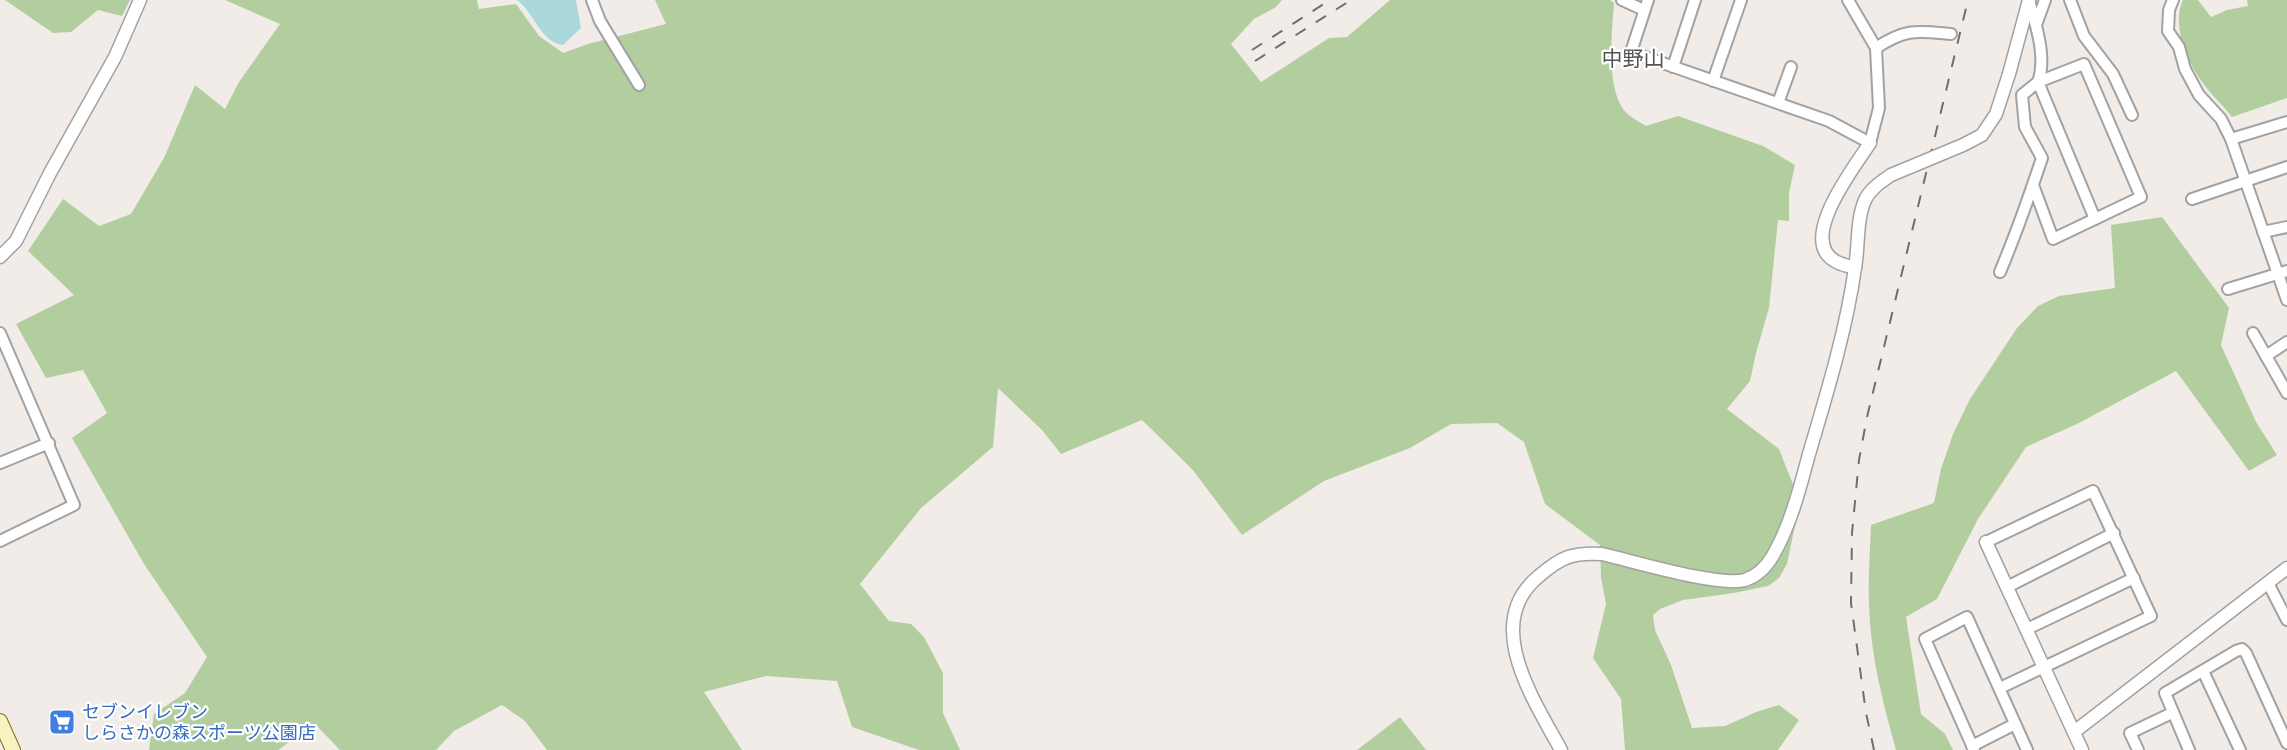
<svg xmlns="http://www.w3.org/2000/svg" width="2287" height="750" font-family="Cabin,'Noto Sans JP',sans-serif">
  <style>
    .forest { fill: #b3ce9e }
    .water { fill: #aad8dc }
    .lines { fill: none; stroke-linecap: round; stroke-linejoin: round }
    .minor-casing { stroke: #a2a2a2; stroke-width: 14 }
    .tertiary-casing { stroke: #a2a2a2; stroke-width: 15 }
    .secondary-casing { stroke: #75720a; stroke-width: 16 }
    .minor { stroke: #fff; stroke-width: 10 }
    .tertiary { stroke: #fff; stroke-width: 12 }
    .secondary { stroke: #f7f2bf; stroke-width: 14 }
    .rail { stroke: #6f6f6f; stroke-width: 2; stroke-dasharray: 12 12; stroke-linecap: butt }
    .tertiary-bridge-casing { stroke: #a2a2a2; stroke-width: 15; stroke-linecap: butt }
    .tertiary-bridge { stroke: #fff; stroke-width: 12 }
    .labels { text-anchor: middle; stroke-width: 4.5; stroke-linejoin: round; paint-order: stroke }
    .shop-label { font-size: 18px; fill: #366cbe; stroke: #fff; text-anchor: start }
    .quarter-label { font-size: 21px; fill: #545454; stroke: #fff }
  </style>
  <rect width="100%" height="100%" fill="#f1ece8"/>
  <g class="forest">
    <polygon points="5,0 130,0 122,16 98,10 71,32 53,33"/>
    <path d="M225 0H477L479 9 516 4 539 36 563 53 588 44 666 24 655 0H1282L1276 7 1254 19 1231 44 1261 82 1329 38 1347 37 1390 0H1610L1614 3C1612 32 1606 84 1623 109 1628 116 1638 121 1646 126L1678 116 1763 146 1795 165 1789 193V221L1778 220 1769 308 1756 353 1750 381 1727 409 1779 449 1800 502 1787 564 1779 578 1768 586 1734 593 1683 600 1660 609 1653 615 1655 630 1671 665 1692 728 1725 726 1756 712 1779 705 1799 720 1778 750H1625L1621 699 1593 658 1606 604 1601 577 1600 545 1545 504 1524 442 1497 423 1451 424 1410 448 1324 481 1242 535 1192 469 1142 420 1061 454 1042 430 998 388 993 447 921 508 860 584 889 621 911 624 924 637 943 673V713L960 750H919L852 727 837 681 766 676 704 692 742 750H547L525 721 502 705 454 731 436 750H340L315 724 278 750H149L154 714 185 693 207 657 144 564 72 438 107 413 83 370 46 378 16 324 74 295 28 251 63 199 99 226 131 214 164 158 195 85 225 109 239 82 280 24Z"/>
    <path d="M2183 0H2198L2211 17 2227 10 2248 6 2247 0H2287V98L2232 117C2221 103 2207 91 2198 76 2185 56 2172 23 2183 0Z"/>
    <path d="M2162 217 2229 308 2221 345 2256 422 2277 455 2249 471 2176 371 2077 424 2026 447 1978 519 1937 599 1906 617 1921 714 1945 734 1953 750H1896C1883 703 1870 654 1869 604 1868 578 1870 551 1871 525L1934 503 1941 469 1953 434 1970 399 2017 328 2038 306 2059 296 2115 288 2111 225Z"/>
    <polygon points="1400,717 1426,750 1357,750"/>
  </g>
  <path class="water" d="M517 0H576L581 28 563 45C540 42 534 12 517 0Z"/>
  <g class="lines">
    <defs>
      <g id="minor">
        <polyline points="592,0 600,21 639,85"/>
        <polyline points="1622,0 1644,10"/>
        <polyline points="1648,0 1631,52 1829,121 1870,143 1879,108 1876,48 1848,0"/>
        <path d="M2029 0C2036 26 2047 57 2038 82L2095 219"/>
        <polyline points="2070,0 2084,36 2113,74 2132,115"/>
        <polyline points="2173,0 2169,10 2168,31 2179,47 2185,69 2199,95 2221,119 2231,139 2287,300"/>
        <polyline points="2036,25 2045,0"/>
        <path d="M1876 48C1906 28 1917 31 1951 34"/>
        <polyline points="1673,67 1695,0"/>
        <polyline points="1713,81 1741,0"/>
        <polyline points="1778,103 1791,67"/>
        <polyline points="2231,139 2287,122"/>
        <polyline points="2192,199 2287,167"/>
        <polyline points="2263,232 2287,227"/>
        <path d="M2000 272C2016 234 2029 197 2042 158L2025 127 2022 95 2038 82 2084 64 2141 197 2053 239 2033 185"/>
        <polyline points="2228,289 2287,271"/>
        <polyline points="0,333 74,505 0,541"/>
        <polyline points="2253,333 2266,356"/>
        <polyline points="2287,342 2266,356 2287,393"/>
        <polyline points="0,463 49,443"/>
        <polyline points="1986,542 2093,491 2151,616 2000,688"/>
        <polyline points="2268,583 2287,620"/>
        <polyline points="2007,587 2114,533"/>
        <polyline points="2027,629 2134,578"/>
        <polyline points="2203,671 2240,750"/>
        <polyline points="1972,746 2015,724"/>
        <polyline points="1974,750 1925,639 1967,617 2027,750"/>
        <polyline points="2138,750 2130,733 2172,713"/>
        <polyline points="2189,750 2165,693 2236,651 2242,649 2246,653 2287,743"/>
      </g>
      <g id="tertiary">
        <polyline points="2009,74 2029,0"/>
        <polyline points="0,257 16,241 50,173 115,57 140,0"/>
        <path d="M1855 268C1849 266 1842 265 1837 262 1795 242 1855 166 1870 143"/>
        <polyline points="1986,542 2082,750"/>
        <polyline points="2074,732 2287,568"/>
        <path d="M1561 750C1534 700 1481 623 1539 576 1561 557 1573 552 1602 554 1633 561 1718 587 1745 580 1757 576 1766 567 1772 557 1790 527 1800 488 1809 454 1827 393 1846 331 1855 268 1859 246 1856 221 1865 200 1870 189 1881 182 1891 175"/>
      </g>
      <polyline id="secondary" points="0,721 13,750"/>
    </defs>
    <use href="#minor" class="minor-casing"/>
    <use href="#tertiary" class="tertiary-casing"/>
    <use href="#secondary" class="secondary-casing"/>
    <use href="#minor" class="minor"/>
    <use href="#tertiary" class="tertiary"/>
    <use href="#secondary" class="secondary"/>
    <g class="rail">
      <polyline points="1252,50 1330,0"/>
      <polyline points="1255,61 1351,0"/>
      <polyline points="1874,750 1866,713 1851,603 1852,533 1859,460 1867,417 1968,0"/>
    </g>
    <defs>
      <polyline id="tertiary-bridge" points="1891,175 1963,145 1982,135 1996,114 2009,74"/>
    </defs>
    <use href="#tertiary-bridge" class="tertiary-bridge-casing"/>
    <use href="#tertiary-bridge" class="tertiary-bridge"/>
  </g>
  <defs>
    <symbol id="supermarket-square" viewBox="-11 -11 22 22"><rect x="-9" y="-9" width="18" height="18" rx="4" fill="#3f7fe0" stroke="#fff"/><path d="M-6-5.5h2.5l.6 2H6L4.5 2H-2.5L-4.4-4H-6ZM-1.5 3.2a1.3 1.3 0 1 0 .1 0ZM3 3.2a1.3 1.3 0 1 0 .1 0Z" fill="#fff"/></symbol>
  </defs>
  <g fill-rule="evenodd">
    <use href="#supermarket-square" x="47" y="707" width="30" height="30"/>
  </g>
  <g class="labels">
    <g class="shop-label">
      <text x="82" y="718">セブンイレブン<tspan x="82" dy="21">しらさかの森スポーツ公園店</tspan></text>
    </g>
    <g class="quarter-label">
      <text x="1633" y="66">中野山</text>
    </g>
  </g>
</svg>
